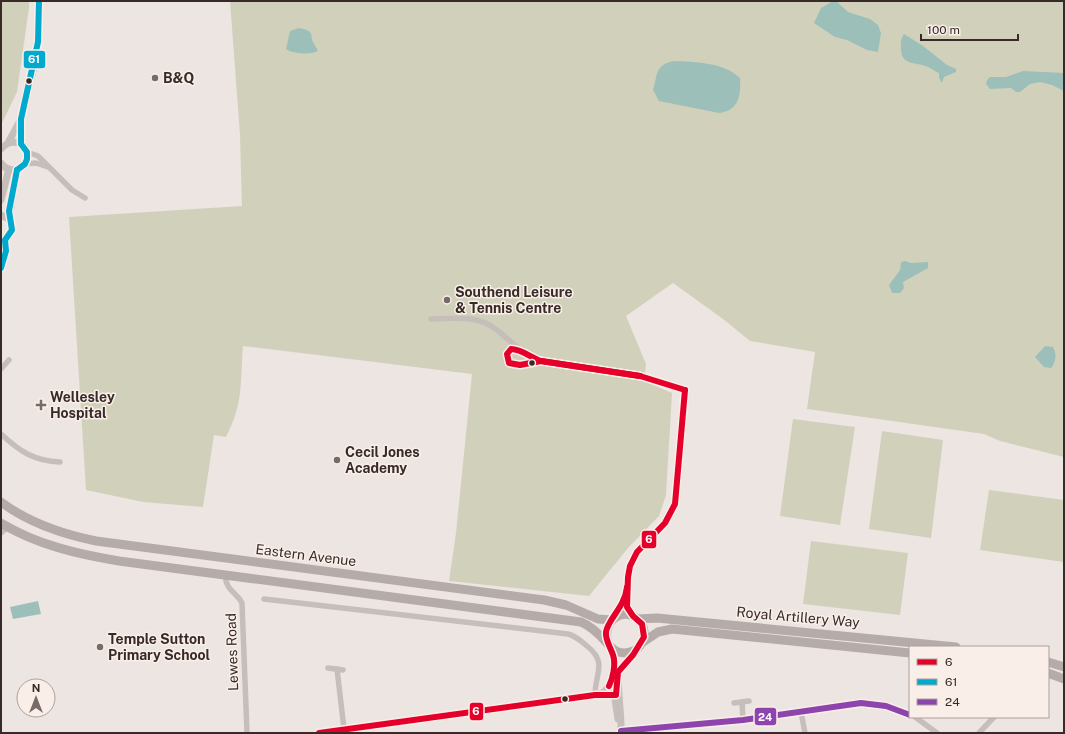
<svg xmlns="http://www.w3.org/2000/svg" width="1065" height="734" font-family="'Public Sans',sans-serif">
  <style>
    .green { fill: #d1d1bb }
    .water { fill: #9dbfba }
    .lines { fill: none; stroke-linecap: round; stroke-linejoin: round }
    .minor { stroke: #c6beba; stroke-width: 5.5 }
    .tertiary { stroke: #c6beba; stroke-width: 7 }
    .primary { stroke: #b5aca9; stroke-width: 9 }
    .bus-1-casing { stroke: #f9efe8; stroke-width: 9 }
    .bus-2-casing { stroke: #f9efe8; stroke-width: 9 }
    .bus-3-casing { stroke: #f9efe8; stroke-width: 9 }
    .bus-1 { stroke: #e4002b; stroke-width: 6 }
    .bus-2 { stroke: #00a9ce; stroke-width: 6 }
    .bus-3 { stroke: #8e44ad; stroke-width: 6 }
    .poi-dot { fill: #776b69; stroke: #f9efe8; stroke-width: 1.5 }
    .bus-dot { fill: #372a28; stroke: #f9efe8; stroke-width: 1.5 }
    .labels { text-anchor: middle; stroke-width: 3; stroke-linejoin: round; paint-order: stroke }
    .poi-label { font-size: 14px; font-weight: bold; fill: #372a28; stroke: #f9efe8; text-anchor: start }
    .street-label { font-size: 14px; fill: #372a28; stroke: #f9efe8 }
    .line-badge { stroke: #f9efe8; stroke-width: 1.5 }
    .badge-label { font-size: 11px; text-anchor: middle; font-weight: bold; fill: #fff }
  </style>
  <rect width="100%" height="100%" fill="#ede5e1"/>
  <g class="green">
    <polygon points="1,1 29,1 29,8 17,92 1,125"/>
    <path d="M230 1H1064V457L1000 441 984 434 807 409 815 352 750 341 723 319 673 283 626 316 646 364 644 381 672 393 666 495 659 516 628 548 589 596 449 581 456 533 472 374 243 346C240 382 244 403 226 437L214 435 203 507 143 502 86 490 69 217 242 206 240 135Z"/>
    <polygon points="793,419 855,427 840,525 780,516"/>
    <polygon points="882,431 943,440 931,538 869,529"/>
    <polygon points="989,490 1064,500 1064,562 980,550"/>
    <polygon points="811,541 908,553 900,615 803,604"/>
  </g>
  <g class="water">
    <polygon points="833,1 836,1 848,12 870,19 878,25 881,33 878,52 867,50 847,40 835,37 814,23 821,8"/>
    <path d="M299 28 307 30 311 33 312 40 318 51C312 55 292 54 286 49L290 31Z"/>
    <path d="M904 34 923 46 947 65 956 69V72L944 77 942 83 939 78V73C934 71 930 67 925 66 914 62 902 65 901 50 901 44 900 39 904 34Z"/>
    <path d="M673 61C696 62 723 62 740 78 741 95 739 111 719 113L659 101 653 90C658 75 654 66 673 61Z"/>
    <polygon points="1023,71 1064,73 1064,91 1052,85 1040,82 1030,84 1020,92 1016,92 1011,88 990,89 986,84 987,80 990,77 1006,77"/>
    <polygon points="905,261 911,263 928,262 928,268 903,282 904,288 900,293 892,293 889,285 900,270 901,262"/>
    <path d="M1045 346 1053 347C1057 354 1056 362 1051 368L1044 367 1035 357Z"/>
    <polygon points="38,601 41,614 13,619 10,607"/>
  </g>
  <g class="lines">
    <g class="minor">
      <polyline points="27,152 38,156 72,190 85,198"/>
      <polyline points="25,164 36,163 48,167"/>
      <path d="M431 319C453 318 479 315 497 330 511 341 522 354 540 361L640 376 685 390 675 504 665 523 642 546 630 566 626 597 627 607 633 616"/>
      <polyline points="518,349 513,349 509,351 507,357 509,363 520,365 537,361"/>
      <polyline points="1,369 9,360"/>
      <path d="M1 434C19 451 34 461 60 462"/>
      <polyline points="1,533 8,527"/>
      <path d="M225 576C227 592 236 591 242 603L247 733"/>
      <path d="M264 599 568 634C576 636 581 641 587 646 608 663 595 673 595 695"/>
      <polyline points="615,617 626,597"/>
      <polyline points="328,668 343,670"/>
      <polyline points="337,669 344,729"/>
      <polyline points="595,695 604,691 612,680"/>
      <polyline points="742,702 743,720"/>
      <polyline points="734,703 749,701"/>
      <polyline points="801,712 805,733"/>
      <polyline points="915,717 937,733"/>
      <path d="M621 731 743 720 861 703C878 704 894 707 910 715"/>
      <polyline points="319,733 595,695 614,696 617,693"/>
      <polyline points="979,733 994,717"/>
    </g>
    <g class="tertiary">
      <polyline points="8,143 21,119 34,67 38,42 39,1"/>
      <polyline points="21,144 21,121"/>
      <path d="M1 149C8 141 17 140 25 147 34 165 12 179 1 163"/>
      <polyline points="1,200 9,169"/>
      <path d="M1 215 9 219C15 229 11 237 1 241"/>
      <polyline points="9,219 17,170"/>
      <polyline points="1,268 6,251 5,240"/>
      <polyline points="610,647 614,657 612,680 618,719"/>
      <path d="M621 731C622 720 616 676 619 671 623 663 632 657 638 649"/>
    </g>
    <g class="primary">
      <path d="M1 502C29 523 62 534 96 541L544 600 566 605 598 619 612 620"/>
      <path d="M1 523C38 545 77 554 119 561L581 622C591 626 600 635 607 643 610 646 612 649 616 651 627 656 639 651 643 640 645 634 644 627 641 623 626 603 600 621 608 643"/>
      <polyline points="637,619 657,618 956,647"/>
      <polyline points="643,642 658,632 672,629 910,653"/>
      <polyline points="1048,662 1064,667"/>
      <polyline points="1048,673 1064,679"/>
    </g>
    <defs>
      <g id="bus-1">
        <path d="M511 349C522 349 531 358 541 361L520 365 509 363 507 354Z"/>
        <polyline points="541,361 640,376"/>
        <polyline points="541,361 640,376"/>
        <polyline points="640,376 685,390"/>
        <path d="M609 686C613 678 616 664 613 655 611 648 605 640 606 632 608 619 625 607 627 587"/>
        <polyline points="319,733 595,695 616,695 618,672 633,655 644,637 642,624 633,616 627,607 628,577 630,566 637,552 665,523 675,504 685,390"/>
      </g>
      <g id="bus-2">
        <polyline points="17,170 25,164 27,159 27,152 21,144 21,119 38,42 39,1"/>
        <polyline points="1,268 6,251 5,240 12,230 9,211 17,170"/>
      </g>
      <polyline id="bus-3" points="622,733 621,731 743,720 861,703 886,706 910,715"/>
    </defs>
    <use href="#bus-1" class="bus-1-casing"/>
    <use href="#bus-2" class="bus-2-casing"/>
    <use href="#bus-3" class="bus-3-casing"/>
    <use href="#bus-1" class="bus-1"/>
    <use href="#bus-2" class="bus-2"/>
    <use href="#bus-3" class="bus-3"/>
  </g>
  <g class="poi-dot">
    <circle cx="155" cy="78" r="4"/>
    <circle cx="447" cy="300" r="4"/>
    <path d="M39 399h4v4h4v4h-4v4h-4v-4h-4v-4h4z"/>
    <circle cx="337" cy="460" r="4"/>
    <circle cx="100" cy="647" r="4"/>
  </g>
  <g class="bus-dot">
    <circle cx="29" cy="81" r="3.5"/>
    <circle cx="532" cy="363" r="3.5"/>
    <circle cx="565" cy="699" r="3.5"/>
  </g>
  <g class="labels">
    <g class="poi-label">
      <text x="163" y="83">B&amp;Q</text>
      <text x="455" y="297">Southend Leisure<tspan x="455" dy="16">&amp; Tennis Centre</tspan></text>
      <text x="50" y="402">Wellesley<tspan x="50" dy="16">Hospital</tspan></text>
      <text x="345" y="457">Cecil Jones<tspan x="345" dy="16">Academy</tspan></text>
      <text x="108" y="644">Temple Sutton<tspan x="108" dy="16">Primary School</tspan></text>
    </g>
    <g class="street-label">
      <text transform="translate(306 555) rotate(7)" y="5">Eastern Avenue</text>
      <text transform="translate(798 617) rotate(5)" y="5">Royal Artillery Way</text>
      <text transform="translate(232 652) rotate(-92)" y="5">Lewes Road</text>
    </g>
  </g>
  <g class="line-badge">
    <rect x="23" y="50" width="23" height="19" rx="4" fill="#00a9ce"/>
    <rect x="641" y="530" width="16" height="19" rx="4" fill="#e4002b"/>
    <rect x="469" y="702" width="15" height="19" rx="4" fill="#e4002b"/>
    <rect x="754" y="707" width="23" height="19" rx="4" fill="#8e44ad"/>
  </g>
  <g class="badge-label">
    <text x="34" y="63">61</text>
    <text x="649" y="543">6</text>
    <text x="476" y="715">6</text>
    <text x="765" y="721">24</text>
  </g>
  <rect width="1065" height="734" fill="none" stroke="#372a28" stroke-width="4"/>
  <rect x="909" y="646" width="140" height="72" fill="#f9efe8" stroke="#aba09b"/>
  <rect x="917" y="659" width="20" height="6" fill="#e4002b" stroke="#aba09b"/>
  <text x="945" y="666" font-size="12" fill="#372a28">6</text>
  <rect x="917" y="679" width="20" height="6" fill="#00a9ce" stroke="#aba09b"/>
  <text x="945" y="686" font-size="12" fill="#372a28">61</text>
  <rect x="917" y="699" width="20" height="6" fill="#8e44ad" stroke="#aba09b"/>
  <text x="945" y="706" font-size="12" fill="#372a28">24</text>
  <g transform="translate(36 698)"><circle r="19" fill="#f9efe8" stroke="#aba09b"/>
  <path d="M0-3L7 15L0 10L-7 15Z" fill="#776b69"/>
  <text y="-6" font-size="11" font-weight="bold" text-anchor="middle" fill="#372a28">N</text>
  </g>
  <path d="M921 34v6h97v-6" fill="none" stroke="#372a28" stroke-width="2"/>
  <text x="927" y="34" font-size="12" fill="#372a28" stroke="#f9efe8" stroke-width="3" paint-order="stroke">100 m</text>
</svg>
